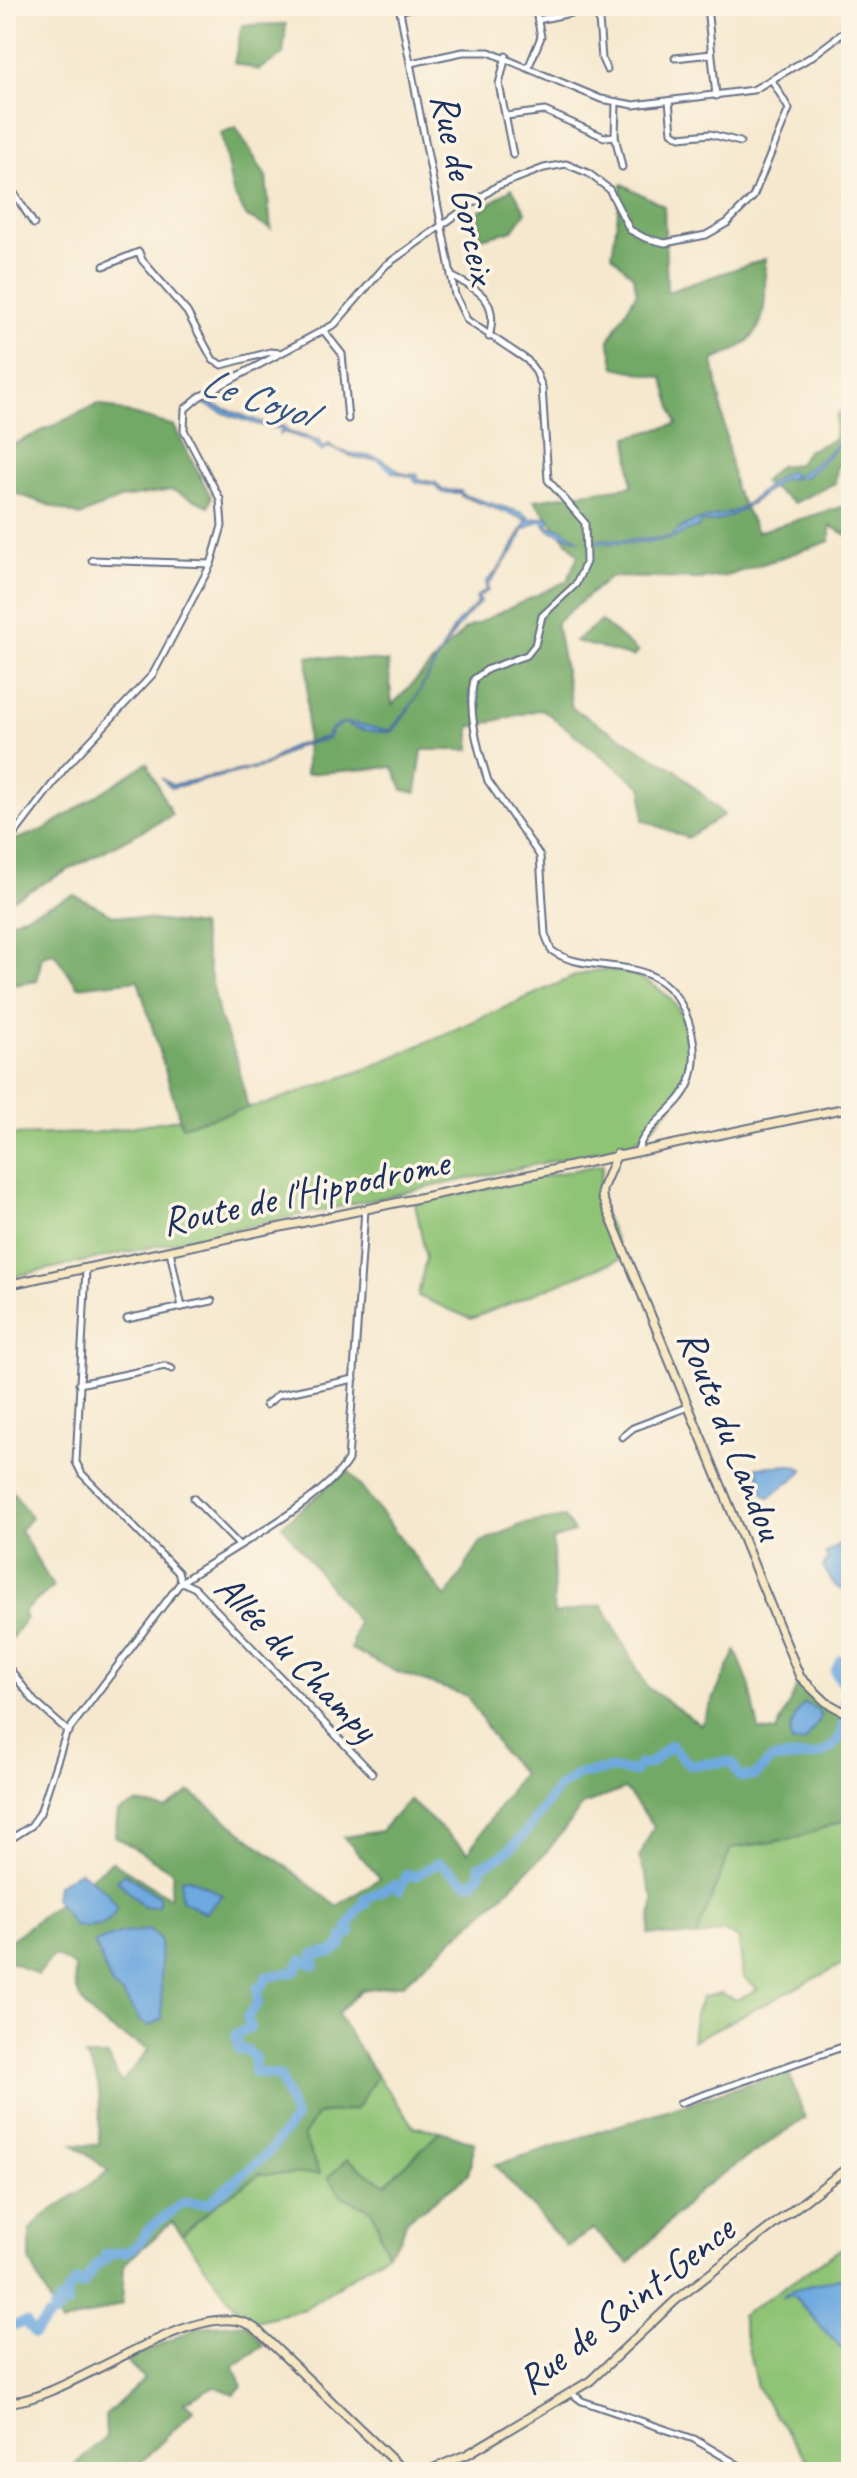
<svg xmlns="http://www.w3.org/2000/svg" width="857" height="2478" font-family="Caveat,sans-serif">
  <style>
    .green { fill: #8fc374; stroke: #557969; stroke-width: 2 }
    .forest { fill: #73a966; stroke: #476c62; stroke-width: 2 }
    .water { fill: #6ea9df; stroke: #446c9e; stroke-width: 2 }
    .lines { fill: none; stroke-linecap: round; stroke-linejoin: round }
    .stream { stroke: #6ea9df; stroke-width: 2 }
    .river { stroke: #6ea9df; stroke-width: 10 }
    .street-casing { stroke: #677085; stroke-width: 9 }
    .secondary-casing { stroke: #677085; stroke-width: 11 }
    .street { stroke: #fff; stroke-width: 5 }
    .secondary { stroke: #f7e8c3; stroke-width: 7 }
    .labels { text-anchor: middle; stroke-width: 7; stroke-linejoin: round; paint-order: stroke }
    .street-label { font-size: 40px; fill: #1b2f5e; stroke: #fcf5e5 }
    .water-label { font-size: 42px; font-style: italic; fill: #345485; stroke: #fcf5e5 }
  </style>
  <rect width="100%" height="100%" fill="#fcf5e5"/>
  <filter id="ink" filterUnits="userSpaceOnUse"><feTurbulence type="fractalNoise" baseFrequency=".0125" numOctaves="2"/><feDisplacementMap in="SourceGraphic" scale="16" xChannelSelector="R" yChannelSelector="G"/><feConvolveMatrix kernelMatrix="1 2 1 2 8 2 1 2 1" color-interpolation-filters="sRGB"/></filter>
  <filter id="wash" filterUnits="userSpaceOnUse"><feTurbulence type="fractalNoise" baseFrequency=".006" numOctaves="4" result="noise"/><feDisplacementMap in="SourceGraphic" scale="32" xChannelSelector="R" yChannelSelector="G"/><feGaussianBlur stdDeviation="1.8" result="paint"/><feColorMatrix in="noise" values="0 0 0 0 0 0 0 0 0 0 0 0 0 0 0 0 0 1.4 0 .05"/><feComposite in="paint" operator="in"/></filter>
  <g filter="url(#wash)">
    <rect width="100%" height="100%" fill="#f5e8ce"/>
    <g class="green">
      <path d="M597 970C655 968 708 1017 686 1078 677 1104 653 1129 631 1144L11 1277 9 1263H6V1135L94 1133 266 1104 366 1069 573 977Z"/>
      <polygon points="603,1164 597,1197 623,1258 471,1319 418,1296 426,1258 415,1203"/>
      <polygon points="851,1818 851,1960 692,2041 695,2014 702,1997 721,1993 736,2000 758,1989 743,1977 739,1939 723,1931 696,1937 731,1848 792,1839"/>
      <polygon points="377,2076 415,2127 441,2131 385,2185 347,2161 329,2176 342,2196 372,2210 387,2253 304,2309 247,2323 182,2235 220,2201 261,2174 319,2174 303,2137 317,2114 356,2109"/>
      <polygon points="851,2242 851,2472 815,2472 757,2388 741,2316"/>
    </g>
    <g class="forest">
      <polygon points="286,24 283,55 258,70 234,63 242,25"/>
      <polygon points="236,127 266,177 271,229 247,217 233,193 221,133"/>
      <path d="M622 184 664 206 667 292 765 259C765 311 771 340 713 360L735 489 757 532 851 504V537L830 526V541L727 576 698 579 610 577 556 623 572 708 676 770 724 815 687 838 643 820V788L542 709 470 727V750H422L416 793 403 790 393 767 306 774 308 656 388 662 392 705 465 629 567 581 578 555 534 500 632 486 628 437 677 424 663 378 615 367 609 340 637 292 633 276 612 255Z"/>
      <polygon points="512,188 526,212 513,230 481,238 478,212"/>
      <polygon points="851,401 851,453 837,468 835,483 794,503 763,482 779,466 798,464 807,451 835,439 836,416"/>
      <polygon points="98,404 174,426 211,497 209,506 172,490 122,498 80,516 6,490 6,448"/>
      <polygon points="601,621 638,652 633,657 575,641"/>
      <polygon points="147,763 172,815 6,903 6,843 45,829"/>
      <polygon points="74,895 113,915 200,926 220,1020 237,1059 248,1108 182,1126 138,980 78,987 54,953 42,956 37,981 6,986 6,923"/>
      <path d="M348 1470 446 1598 480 1543 523 1524 564 1517 574 1532 553 1540 554 1614 602 1605 647 1687 701 1725 736 1651 749 1683 759 1730 776 1732 798 1684 824 1706 851 1720V1818L792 1839 731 1848 696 1937 648 1934 654 1900 639 1857 654 1826 625 1789 583 1805 549 1849 508 1890 403 1984 361 1990 337 2014 377 2076 356 2109 317 2114 303 2136 320 2174H261L220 2201 182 2235 172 2222 124 2264 122 2304 61 2324 30 2261V2231L41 2218 109 2171 73 2144 99 2145C99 2114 105 2081 85 2056H108L121 2083 149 2049C114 2032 70 2013 75 1967L54 1955 38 1975 6 1959V1944L112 1861 170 1898 173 1872 115 1836 118 1812 137 1803 165 1809 190 1792 337 1906 380 1878 344 1837 381 1831 409 1800 468 1852 522 1773 503 1753 467 1696 397 1672 351 1649 357 1622 282 1525Z"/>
      <polygon points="6,1482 31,1518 20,1530 53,1587 23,1612 26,1618 6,1646"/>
      <polygon points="788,2071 805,2118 701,2189 629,2263 593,2229 567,2247 495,2165"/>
      <polygon points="441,2131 475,2143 468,2175 406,2221 401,2238 387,2253 372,2210 342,2196 328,2177 347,2160 385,2184"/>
      <polygon points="247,2323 263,2346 233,2367 242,2386 234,2394 214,2386 184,2402 194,2410 131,2472 66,2472 106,2437 105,2416 144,2379 126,2360 199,2327"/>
    </g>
    <g class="water">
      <path d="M198 399 269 425 284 426 288 432 319 440 323 447 329 444C340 455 362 454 377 458 393 461 397 478 417 474L418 479 436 483 442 490 461 491 463 495 523 513 531 519 550 517 548 526 562 529 581 541 549 530 541 520 523 530 516 547 488 585V591L478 597 481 602C443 634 426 692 392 732 376 732 358 730 344 723L332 730 328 739 298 746 265 766 171 788 161 778 172 785 265 765 290 747 326 737C337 711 368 730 391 730L414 701 456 624 478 603 476 597 486 590V582C505 566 517 538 527 520L461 496 460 493H442L435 485 416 482 412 477 392 472 379 460 359 459 328 447 322 452C313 438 299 438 284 432L280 435 282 428C267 430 206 409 198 399Z"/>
      <path d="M851 420V433C847 438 810 474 806 476 800 480 786 476 779 481 763 495 726 527 701 522L698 528C686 528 680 537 669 539 643 544 620 544 592 542 599 537 605 540 614 540 633 541 651 539 668 537 673 536 681 527 688 524 707 516 731 517 749 502 760 494 778 473 791 471L793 476C812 469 848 440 851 420Z"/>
      <polygon points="792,1465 803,1469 802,1472 769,1498 762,1491 757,1467"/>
      <polygon points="841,1543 851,1546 851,1589 844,1591 835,1586 823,1567 828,1559 825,1554"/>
      <path d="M805 1703 819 1711 820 1719 805 1742 792 1743C787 1732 796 1710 805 1703Z"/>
      <path d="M80 1871 107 1892 117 1906C113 1926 91 1929 74 1925L55 1899 57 1885Z"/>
      <polygon points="124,1873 159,1897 159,1906 144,1907 117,1880"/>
      <polygon points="189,1878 223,1895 205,1913 181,1900 181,1879"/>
      <polygon points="150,1930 160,1939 162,2019 149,2026 140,2021 124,1996 112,1986 94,1943 122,1933"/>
      <polygon points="851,2275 851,2352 843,2351 793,2295 782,2298 792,2290"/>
    </g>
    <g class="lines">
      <polyline class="stream" points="377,459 390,470"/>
      <g class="river">
        <polyline points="844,1708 848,1691 835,1672 841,1660 851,1664"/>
        <path d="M6 2327 26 2322 34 2334 48 2317 55 2315 54 2309 60 2310V2301L67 2304V2292L77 2281 82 2286 96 2265 106 2259 105 2254 126 2252 136 2246 152 2226 183 2203H209L270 2151 295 2118 280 2076 254 2072 255 2057 246 2050H239L236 2034 251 2027 247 2017 258 2003 257 1988 263 1986 266 1977 294 1972 302 1960 315 1965 314 1954 333 1952 341 1946 343 1937 351 1933 348 1927 359 1908 366 1904 364 1899 394 1885 400 1890 406 1875 415 1876 438 1863C449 1867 463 1883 472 1883L480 1874V1866C520 1852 533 1820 557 1789 563 1783 570 1782 576 1775L610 1769 634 1772 640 1764H650L670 1745 690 1765 726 1762 732 1763 740 1777 755 1776 772 1759 815 1756 830 1749 841 1736 844 1717"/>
      </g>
    </g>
  </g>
  <g filter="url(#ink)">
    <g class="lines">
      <defs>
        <g id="street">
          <path d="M399 6 455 295 467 320 527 360 536 372 542 387 548 480 585 523 586 562 576 584 542 616 535 645 527 655 488 669 474 679C467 711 478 749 488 781L540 856 545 934 551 950C591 980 662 945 688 1020 695 1040 697 1060 690 1081 680 1109 647 1122 638 1149"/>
          <polyline points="598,6 602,59 607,70"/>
          <polyline points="645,6 676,6"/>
          <polyline points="707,6 716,96"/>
          <polyline points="400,11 417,6"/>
          <polyline points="538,20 598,7"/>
          <polyline points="506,56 499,84 513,155"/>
          <polyline points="675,58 711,54"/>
          <polyline points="411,63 463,52 489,52 601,99 634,105 753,90 811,57 851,27"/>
          <polyline points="529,66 541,37 535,6"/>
          <polyline points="669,101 672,132 680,137 710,134 740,142"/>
          <polyline points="506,116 545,111 604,137 615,136 616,103"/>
          <polyline points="615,136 622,167"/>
          <polyline points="6,181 34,224"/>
          <polyline points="104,266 139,252 142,260 187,312 213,360 222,365 270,352 281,353"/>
          <path d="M451 276C481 291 499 301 489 337"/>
          <polyline points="323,330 342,354 348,419"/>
          <polyline points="92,560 211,564"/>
          <polyline points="6,845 64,769 153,674 211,564 222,526 220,499 184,430 185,409 199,397 335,324 386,265 497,186 544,168 566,164 588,173 609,189 630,230 645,238 665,243 706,235 727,223 753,197 789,109 773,82"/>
          <polyline points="182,1307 212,1301"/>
          <polyline points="127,1319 182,1307 170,1251"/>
          <polyline points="79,1384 165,1366 172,1369"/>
          <polyline points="266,1405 278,1395 354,1379"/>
          <polyline points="622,1437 633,1428 688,1407"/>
          <polyline points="193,1498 238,1544"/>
          <path d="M181 1582C225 1552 323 1502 348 1460L365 1209"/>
          <polyline points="182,1582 195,1588 372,1773"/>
          <polyline points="6,1664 34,1701 69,1732"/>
          <polyline points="6,1842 31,1826 40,1813 66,1734 181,1582 178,1572 82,1474 76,1462 86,1269"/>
          <polyline points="680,2103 851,2044"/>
          <polyline points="571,2393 582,2401 694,2439 750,2472"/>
        </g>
        <g id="secondary">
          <polyline points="617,1154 602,1189 602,1197 800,1677 826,1702 851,1716"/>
          <polyline points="6,1285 851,1107"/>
          <path d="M6 2402C66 2404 205 2286 256 2329L405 2472"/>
          <polyline points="424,2472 468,2454 590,2381 676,2300 851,2165"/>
        </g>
      </defs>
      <use href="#street" class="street-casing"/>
      <use href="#secondary" class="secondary-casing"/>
      <use href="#street" class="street"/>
      <use href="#secondary" class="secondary"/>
    </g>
  </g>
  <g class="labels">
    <g class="street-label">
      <text transform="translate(465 188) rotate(78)" y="14">Rue de Gorceix</text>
      <text transform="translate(305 1191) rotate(-12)" y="14">Route de l'Hippodrome</text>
      <text transform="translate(732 1434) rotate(68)" y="14">Route du Landou</text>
      <text transform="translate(297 1657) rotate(46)" y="14">Allée du Champy</text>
      <text transform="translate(625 2304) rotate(-38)" y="14">Rue de Saint-Gence</text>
    </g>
    <g class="water-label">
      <text transform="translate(257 396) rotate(18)" y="15">Le Coyol</text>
    </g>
  </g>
  <rect width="857" height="2478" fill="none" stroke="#fcf5e5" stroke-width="32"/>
</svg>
